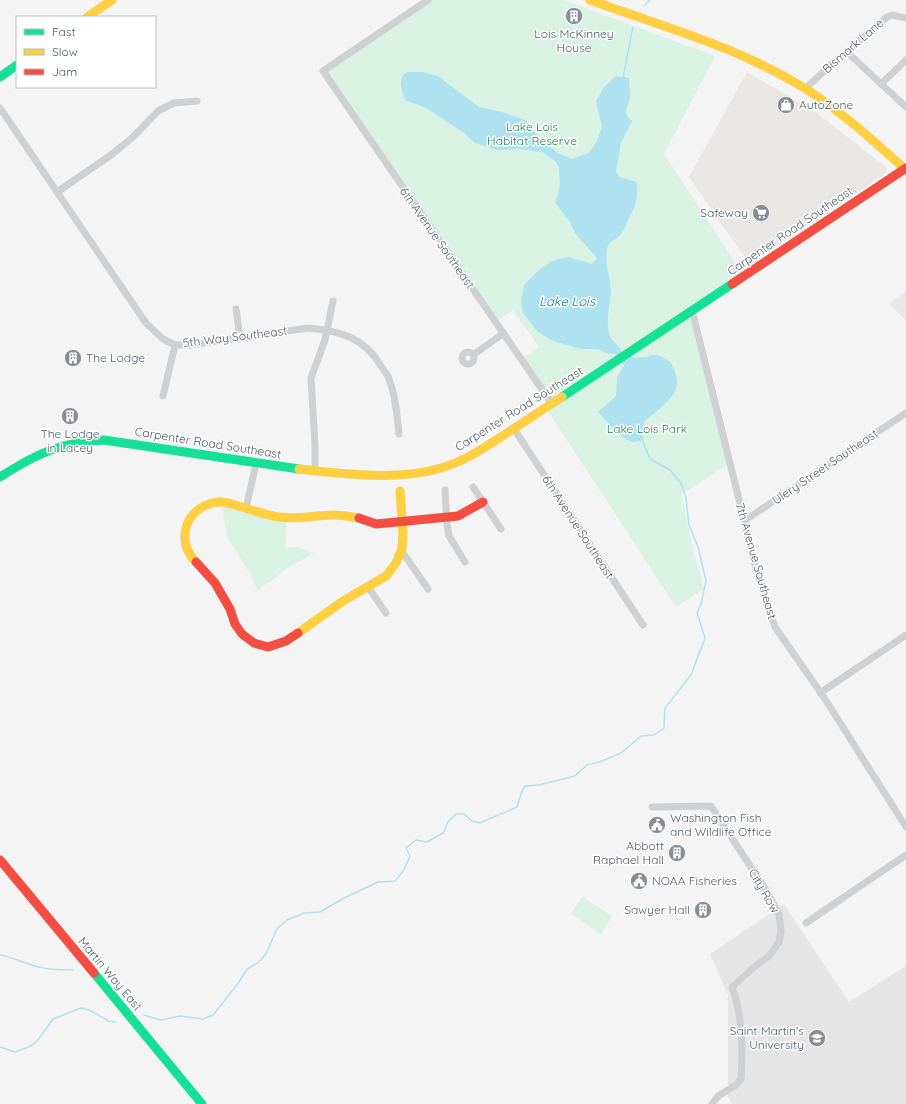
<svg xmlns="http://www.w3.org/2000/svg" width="906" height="1104" font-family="Quicksand,sans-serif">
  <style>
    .commercial { fill: #e8e7e3 }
    .education { fill: #e6e5e6 }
    .green { fill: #d9f2e3 }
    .water { fill: #aee2f0 }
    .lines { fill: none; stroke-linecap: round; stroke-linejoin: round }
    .stream { stroke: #aee2f0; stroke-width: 1.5 }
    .street { stroke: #ced0d2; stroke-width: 7 }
    .fast { stroke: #16e098; stroke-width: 9 }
    .slow { stroke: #ffcf43; stroke-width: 9 }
    .jam { stroke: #f24e42; stroke-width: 9 }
    .labels { text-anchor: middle; stroke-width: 3; stroke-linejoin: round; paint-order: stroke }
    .poi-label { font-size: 12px; fill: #4a5661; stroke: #fff; text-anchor: start }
    .street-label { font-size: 12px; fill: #4a5661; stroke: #fff }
    .park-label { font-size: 12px; fill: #17864f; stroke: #fff }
    .water-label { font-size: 13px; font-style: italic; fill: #0c7c9b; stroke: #fff }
  </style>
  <rect width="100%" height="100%" fill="#f4f4f4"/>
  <g class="commercial">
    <polygon points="747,72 813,110 887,168 885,174 750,265 689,177"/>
    <polygon points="906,291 906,320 889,304"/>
  </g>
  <polygon class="education" points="784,904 849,1002 906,966 906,1104 732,1104 728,1096 728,995 710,954"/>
  <g class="green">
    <polygon points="431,0 564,0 715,56 664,154 744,276 692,310 730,463 682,494 692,546 704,589 676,607 546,408 552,401 523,358 539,347 513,310 498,321 327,71"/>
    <polygon points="222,503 287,519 285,548 297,547 314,553 281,572 276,578 261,587 258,591 249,572 226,535"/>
    <polygon points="582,897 612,916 601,934 571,914"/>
  </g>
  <path class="water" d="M407 72H422L438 76 479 107 502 112 525 120 540 139 558 153 572 159 589 153 597 141 602 126 596 101 604 87 616 76 629 78C629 84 631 92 630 98 628 109 621 111 632 121L621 143 616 172 620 177 637 182C638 201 636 205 628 220 626 225 624 230 621 234 617 240 608 241 607 249 604 262 611 279 611 292 610 306 605 321 610 335 612 342 619 345 622 352L635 358 646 357 651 355H658L671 362C673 368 677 375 677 381 678 398 655 412 644 422L643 440C639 441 636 442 633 442 620 439 607 421 598 412L616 396 617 377 624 366 615 354 606 353 598 349H581L553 341 537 331 523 313 521 302 524 285 540 269 554 260 568 257 592 264 597 258 575 233 570 222 555 203 558 195 560 185 559 167 555 161 542 152 519 149 498 150 475 143 464 133 446 121 426 108 405 100C401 89 397 80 407 72Z"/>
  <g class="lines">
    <g class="stream">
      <polyline points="644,6 650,0"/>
      <polyline points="623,78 633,27"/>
      <path d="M0 955C14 957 25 964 39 967 50 970 61 970 73 970"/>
      <polyline points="96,960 103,956"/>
      <polyline points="144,1015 161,1020 180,1016 203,1019 213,1015 239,982 247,969 258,963 266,954 277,929 287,920 304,913 320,912 344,898 378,882 395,881 404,870 410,856 406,848 416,840 427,842 443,833 448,822 456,814 464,814 472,821 480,823 517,807 522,791 525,786 539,785 575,776 587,765 602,761 621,753 641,736 654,735 664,728 665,708 691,675 705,638 697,613 701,604 706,581 698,547 689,525 686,498 681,483 670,470 650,459 642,439"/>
      <polyline points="0,1047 15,1052 31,1046 38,1040 53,1019 81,1008 89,1010 109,1021 116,1022"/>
    </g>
    <g class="street">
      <polyline points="428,0 323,71 552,404"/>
      <polyline points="847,52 906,107"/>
      <polyline points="881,84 906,60"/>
      <polyline points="805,89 835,61 847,52 887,17 892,15 906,18"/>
      <path d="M0 108 146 323 163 339 175 345H190L308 328C340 331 364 337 381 366 384 370 388 375 389 379 396 397 397 416 399 434"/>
      <polyline points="57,192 111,155 133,137 158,111 174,103 197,101"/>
      <polyline points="236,309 240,338"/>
      <polyline points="692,310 757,572 775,627 825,699 906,827"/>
      <circle cx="468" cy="358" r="6"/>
      <polyline points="473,355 504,333"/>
      <polyline points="163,396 175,345"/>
      <polyline points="514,429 643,625"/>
      <polyline points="315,472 315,445 311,378 325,340 333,301"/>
      <polyline points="473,487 501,529"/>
      <polyline points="445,490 447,524 449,536 465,562"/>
      <polyline points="246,508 256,464"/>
      <polyline points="744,521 906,413"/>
      <polyline points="401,550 428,589"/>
      <polyline points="368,587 386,613"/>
      <polyline points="820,693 906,635"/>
      <path d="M652 807 711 806 766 890 779 914 781 931 779 942 769 956 753 968 732 987C743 1016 743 1049 741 1079L736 1085 718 1096 712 1104"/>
      <polyline points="806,923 906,855"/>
    </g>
    <g class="fast">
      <polyline points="0,77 17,65"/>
      <polyline points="562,397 732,284"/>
      <path d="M0 477C36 454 61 442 104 440L299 469"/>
      <polyline points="94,973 202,1104"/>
    </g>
    <g class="slow">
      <path d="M590 0C664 27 742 48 809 91 844 114 875 142 906 170"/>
      <polyline points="87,17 112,0"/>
      <path d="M299 469C344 474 398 481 441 468 463 462 482 449 501 437 521 424 541 411 562 397"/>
      <path d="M196 562C187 553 183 541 186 528 190 512 206 501 223 502 227 502 231 504 235 505 249 509 265 515 279 517 298 520 316 515 335 515 343 515 351 517 359 518"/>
      <polyline points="298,633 343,601 386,576 396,563 402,548 403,533 400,491"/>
    </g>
    <g class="jam">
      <polyline points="732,284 906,168"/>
      <polyline points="359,518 376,524 458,516 483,502"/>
      <polyline points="196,562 215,583 230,609 235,624 242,634 254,643 268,647 286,641 298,633"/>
      <polyline points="0,860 94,973"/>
    </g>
  </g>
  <defs>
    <symbol id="building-disc" viewBox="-11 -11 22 22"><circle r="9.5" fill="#868d94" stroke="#fff"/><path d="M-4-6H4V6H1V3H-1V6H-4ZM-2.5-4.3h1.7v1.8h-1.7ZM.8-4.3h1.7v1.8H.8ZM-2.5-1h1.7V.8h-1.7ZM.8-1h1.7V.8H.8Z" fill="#fff"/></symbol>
    <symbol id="shop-disc" viewBox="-11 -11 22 22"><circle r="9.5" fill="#868d94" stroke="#fff"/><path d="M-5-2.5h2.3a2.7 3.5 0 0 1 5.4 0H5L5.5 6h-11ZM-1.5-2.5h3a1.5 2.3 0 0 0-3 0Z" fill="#fff"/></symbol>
    <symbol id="supermarket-disc" viewBox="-11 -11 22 22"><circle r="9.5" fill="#868d94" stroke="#fff"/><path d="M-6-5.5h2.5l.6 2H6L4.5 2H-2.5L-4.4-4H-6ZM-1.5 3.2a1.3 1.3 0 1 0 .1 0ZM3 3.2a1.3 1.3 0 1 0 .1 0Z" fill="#fff"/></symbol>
    <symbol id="civic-disc" viewBox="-11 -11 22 22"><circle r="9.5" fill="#868d94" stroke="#fff"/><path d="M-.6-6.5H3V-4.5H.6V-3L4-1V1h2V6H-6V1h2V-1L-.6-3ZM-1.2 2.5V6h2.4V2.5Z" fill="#fff"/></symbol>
    <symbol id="university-disc" viewBox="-11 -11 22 22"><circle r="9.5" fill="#868d94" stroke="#fff"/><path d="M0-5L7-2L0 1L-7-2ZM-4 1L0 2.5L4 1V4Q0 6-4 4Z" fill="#fff"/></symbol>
  </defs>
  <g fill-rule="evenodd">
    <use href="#building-disc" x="564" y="6" width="20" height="20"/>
    <use href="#shop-disc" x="776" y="95" width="20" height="20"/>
    <use href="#supermarket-disc" x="751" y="203" width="20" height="20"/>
    <use href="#building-disc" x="63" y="348" width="20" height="20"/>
    <use href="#building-disc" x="60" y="406" width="20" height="20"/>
    <use href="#civic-disc" x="647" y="815" width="20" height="20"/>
    <use href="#building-disc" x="667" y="843" width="20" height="20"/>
    <use href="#civic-disc" x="629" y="871" width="20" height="20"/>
    <use href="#building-disc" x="693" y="900" width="20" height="20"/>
    <use href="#university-disc" x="807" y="1028" width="20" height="20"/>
  </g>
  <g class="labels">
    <g class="poi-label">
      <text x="574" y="38" text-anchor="middle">Lois McKinney<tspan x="574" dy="14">House</tspan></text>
      <text x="799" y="109">AutoZone</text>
      <text x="748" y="217" text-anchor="end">Safeway</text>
      <text x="86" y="362">The Lodge</text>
      <text x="70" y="438" text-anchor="middle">The Lodge<tspan x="70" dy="14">in Lacey</tspan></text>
      <text x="670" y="822">Washington Fish<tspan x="670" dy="14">and Wildlife Office</tspan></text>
      <text x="664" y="850" text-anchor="end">Abbott<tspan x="664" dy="14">Raphael Hall</tspan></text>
      <text x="652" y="885">NOAA Fisheries</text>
      <text x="690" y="914" text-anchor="end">Sawyer Hall</text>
      <text x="804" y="1035" text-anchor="end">Saint Martin's<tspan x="804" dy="14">University</tspan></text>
    </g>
    <g class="street-label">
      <text transform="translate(853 46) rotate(-41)" y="4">Bismark Lane</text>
      <text transform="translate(790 231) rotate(-34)" y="4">Carpenter Road Southeast</text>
      <text transform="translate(437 238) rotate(55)" y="4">6th Avenue Southeast</text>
      <text transform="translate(235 337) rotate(-7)" y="4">5th Way Southeast</text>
      <text transform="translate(519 409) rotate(-32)" y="4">Carpenter Road Southeast</text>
      <text transform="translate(208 443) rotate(9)" y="4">Carpenter Road Southeast</text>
      <text transform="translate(825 467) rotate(-34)" y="4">Ulery Street Southeast</text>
      <text transform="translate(578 527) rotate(57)" y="4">6th Avenue Southeast</text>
      <text transform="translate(756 561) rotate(74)" y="4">7th Avenue Southeast</text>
      <text transform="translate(764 891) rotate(60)" y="4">City Row</text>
      <text transform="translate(110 974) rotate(50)" y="4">Martin Way East</text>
    </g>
    <g class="park-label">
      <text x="532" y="131">Lake Lois<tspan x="532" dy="14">Habitat Reserve</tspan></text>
      <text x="647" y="433">Lake Lois Park</text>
    </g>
    <g class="water-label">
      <text x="567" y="306">Lake Lois</text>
    </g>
  </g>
  <rect x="16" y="16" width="140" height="72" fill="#ffffff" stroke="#b7bbc0"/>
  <rect x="24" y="29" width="20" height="6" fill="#16e098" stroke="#b7bbc0"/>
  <text x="52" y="36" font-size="12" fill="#4a5661">Fast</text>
  <rect x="24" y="49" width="20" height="6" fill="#ffcf43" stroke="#b7bbc0"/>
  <text x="52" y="56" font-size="12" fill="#4a5661">Slow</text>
  <rect x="24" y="69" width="20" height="6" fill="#f24e42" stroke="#b7bbc0"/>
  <text x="52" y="76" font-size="12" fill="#4a5661">Jam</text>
</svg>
